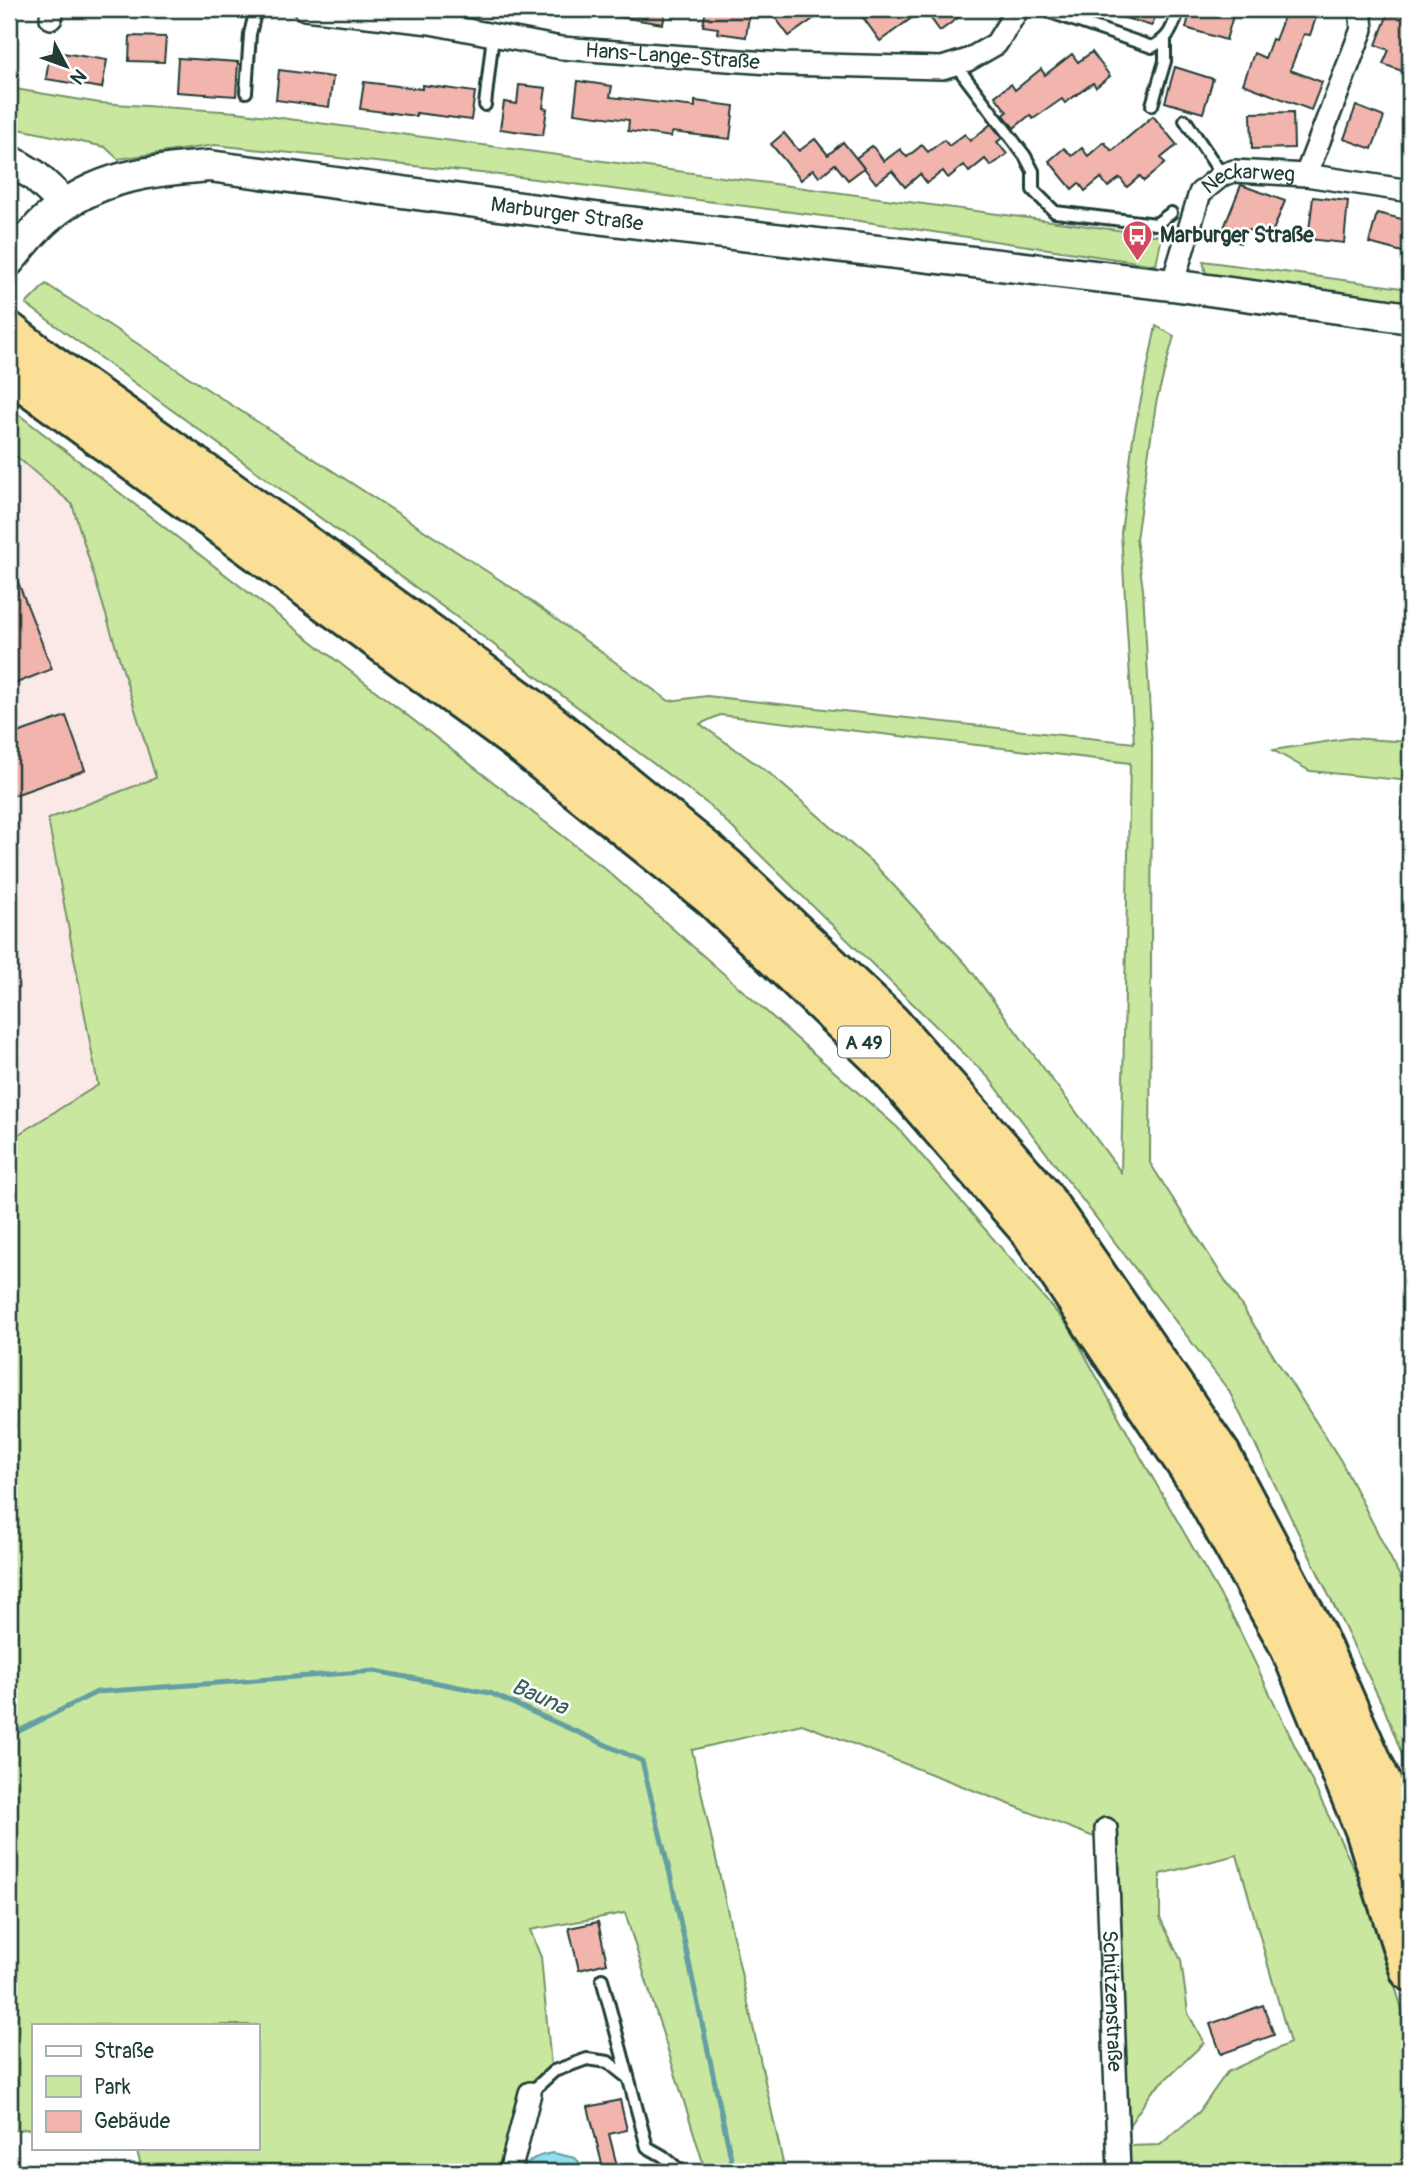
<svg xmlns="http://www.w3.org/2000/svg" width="1419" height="2181" font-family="Pangolin,sans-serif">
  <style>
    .built { fill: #fbe9e7 }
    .green { fill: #c9e79e; stroke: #749269; stroke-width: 2; fill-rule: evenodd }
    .water { fill: #90e0ed; stroke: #639fa3; stroke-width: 2 }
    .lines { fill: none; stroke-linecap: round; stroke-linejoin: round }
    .stream { stroke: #639fa3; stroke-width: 5 }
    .building { fill: #f1b5ae; stroke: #1f3d34; stroke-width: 2 }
    .lane-casing { stroke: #1f3d34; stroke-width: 16 }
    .street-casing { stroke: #1f3d34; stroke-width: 26 }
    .secondary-casing { stroke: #1f3d34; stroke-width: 35 }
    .highway-casing { stroke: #1f3d34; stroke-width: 44 }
    .lane { stroke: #fff; stroke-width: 10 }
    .street { stroke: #fff; stroke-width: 21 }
    .secondary { stroke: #fff; stroke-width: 30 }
    .highway { stroke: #fbdf96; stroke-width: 38 }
    .labels { text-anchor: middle; stroke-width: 5; stroke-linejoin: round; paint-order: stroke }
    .shield { fill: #fff; stroke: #627771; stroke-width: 2 }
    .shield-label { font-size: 19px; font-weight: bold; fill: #1f3d34 }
    .street-label { font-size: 21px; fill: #1f3d34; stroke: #fff }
    .poi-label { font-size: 21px; font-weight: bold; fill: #1f3d34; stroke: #fff; text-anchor: start }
    .water-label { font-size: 23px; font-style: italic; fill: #365e59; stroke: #fff }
  </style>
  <rect width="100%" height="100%" fill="#fff"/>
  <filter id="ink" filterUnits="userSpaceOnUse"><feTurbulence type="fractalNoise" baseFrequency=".0143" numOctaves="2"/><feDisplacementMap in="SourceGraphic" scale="14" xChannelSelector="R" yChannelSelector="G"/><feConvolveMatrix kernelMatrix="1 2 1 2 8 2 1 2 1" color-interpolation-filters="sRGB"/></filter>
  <g filter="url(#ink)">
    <polygon class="built" points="9,450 72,504 156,778 48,819 98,1085 9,1140"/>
    <g class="green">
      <polygon points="9,88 100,103 237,112 1162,236 1156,265 846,219 519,177 215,145 118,159 105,147 9,127"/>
      <polygon points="1203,261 1410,289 1410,307 1207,278"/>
      <path d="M46 284 517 591 669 701 707 696 1134 743 1121 533 1133 438 1156 326 1174 336 1156 403 1136 539 1143 589 1152 748 1150 1163 1341 1461 1410 1596V1775L1384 1708 1229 1391 989 1078 709 805 462 621 26 304ZM720 715 1130 763 1121 1172 966 964 874 864 769 773 700 724Z"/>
      <polygon points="9,407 603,867 898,1128 1070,1328 1143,1461 1235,1621 1368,1898 1410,2035 1410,2172 1127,2172 1127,2146 1160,2145 1199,2112 1227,2072 1290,2043 1237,1855 1160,1874 1160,1918 1181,1960 1188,2013 1204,2043 1152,2092 1128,2127 1118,1825 1094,1837 802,1724 692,1750 785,2172 706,2172 625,1913 530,1930 541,1957 551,2066 537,2079 514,2172 143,2172 136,2148 257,2148 257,2025 33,2025 33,2128 9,2131 9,1140 98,1085 48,819 156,778 72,504 9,450"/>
      <polygon points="1350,738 1410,742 1410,781 1310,771 1273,750"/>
    </g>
    <path class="water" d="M553 2153 575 2158 589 2172H518C528 2160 538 2155 553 2153Z"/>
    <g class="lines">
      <polyline class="stream" points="9,1736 97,1692 375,1671 490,1693 642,1761 670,1874 734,2172"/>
    </g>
    <g class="building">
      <polygon points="621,9 666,9 663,24 620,17"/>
      <polygon points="706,9 750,9 746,37 717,33 718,28 703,26"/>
      <polygon points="769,9 827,9 789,36"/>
      <polygon points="857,9 924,9 880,41"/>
      <polygon points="924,9 970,9 940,31"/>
      <polygon points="1108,9 1157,9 1152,26 1108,13"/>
      <polygon points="1191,9 1235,9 1226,40 1186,28"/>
      <polygon points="1287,9 1319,9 1310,35 1304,34 1290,70 1322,82 1311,110 1243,84 1254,53 1265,58 1272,39 1275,40"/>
      <polygon points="1389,11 1410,19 1410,63 1407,73 1383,64 1389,50 1376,45"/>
      <polygon points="130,36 166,37 164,62 129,61"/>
      <polygon points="50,51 107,60 102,88 46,79"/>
      <polygon points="1092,52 1110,76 1096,87 1093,83 1065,103 1062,99 1033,119 1030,115 1014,128 1004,115 1007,112 995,96 1011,84 1015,90 1041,69 1045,75 1072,54 1078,62"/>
      <polygon points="178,58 238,62 236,96 176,92"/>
      <polygon points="1175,67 1213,79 1203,113 1165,102"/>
      <polygon points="279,70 333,77 329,107 276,100"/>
      <polygon points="578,81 612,86 610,97 695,107 695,101 734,106 730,139 672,132 671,137 628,131 629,120 574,113"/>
      <polygon points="364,82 422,89 422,85 475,92 471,120 416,113 416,116 360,109"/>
      <polygon points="519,85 546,88 543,108 547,109 543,135 500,129 504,102 517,104"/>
      <polygon points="1356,106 1384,117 1372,149 1344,139"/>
      <polygon points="1293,112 1294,148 1252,149 1251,113"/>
      <polygon points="1153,116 1177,145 1161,158 1165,163 1144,181 1140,176 1127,187 1120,178 1108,187 1101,178 1085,191 1079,183 1072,189 1049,161 1064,148 1072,156 1082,148 1088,156 1104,142 1112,151"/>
      <polygon points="991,124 1002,138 997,142 1007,154 991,166 985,159 969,172 964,165 948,178 943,171 927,183 920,174 905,187 892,171 876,183 856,158 872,146 884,161 900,149 907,157 922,145 928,152 944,140 949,146 965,134 970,141"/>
      <polygon points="784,133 799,151 815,139 828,155 843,142 864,168 848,180 835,164 819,177 813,169 801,180 771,144"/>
      <polygon points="1241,185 1285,201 1270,238 1246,229 1240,243 1221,235"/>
      <polygon points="1313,197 1348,201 1344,243 1308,239"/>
      <polygon points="1377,213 1410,221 1410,238 1406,253 1369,243"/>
      <polygon points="9,559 52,669 9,686"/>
      <polygon points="66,716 85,770 9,797 9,736"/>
      <polygon points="598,1922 607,1963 579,1970 569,1928"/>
      <polygon points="1263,2005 1274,2035 1221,2054 1210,2024"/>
      <polygon points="620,2100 627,2130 609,2134 618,2170 604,2172 588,2107"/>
    </g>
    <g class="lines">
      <defs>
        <g id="lane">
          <path d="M1041 9 1152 47C1171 37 1172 28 1179 9"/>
          <polyline points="955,64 1025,156 1033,171 1033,190 1055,212 1156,224 1171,213"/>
          <polyline points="246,92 250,34 256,9"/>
          <polyline points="485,105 493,35"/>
          <polyline points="1152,105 1165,61 1165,41"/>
          <polyline points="1185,120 1222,175"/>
          <polyline points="602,1979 647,2147 663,2156 682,2172"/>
          <polyline points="530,2093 554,2071 587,2059 608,2062 628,2078"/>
        </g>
        <g id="street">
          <path id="s1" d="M305 9 430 23 561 48 783 64 942 68 968 60 996 44 1018 9"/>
          <polyline points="51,18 52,9"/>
          <polyline points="1306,175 1362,29 1360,9"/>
          <path id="s2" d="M1172 285 1200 193 1222 175 1234 171 1306 175 1410 191"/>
          <path id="s3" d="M1106 1829 1119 2172"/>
          <polyline points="510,2172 530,2093"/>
        </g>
        <g id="secondary">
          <polyline points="9,160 34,175 65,204"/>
          <path id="s4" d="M9 261C22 246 34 229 49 217 97 176 148 171 209 166L603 219 1172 285 1410 318"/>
        </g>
        <g id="highway">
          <polyline points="9,332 42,358 327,560 532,709 726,867 891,1023 1041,1194 1221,1455 1315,1633 1397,1818 1410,1858"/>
          <polyline points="9,371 516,740 712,897 880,1058 1031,1232 1196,1479 1289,1645 1365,1830 1410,1971"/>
        </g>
      </defs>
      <use href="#lane" class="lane-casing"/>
      <use href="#street" class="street-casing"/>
      <use href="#secondary" class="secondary-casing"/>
      <use href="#highway" class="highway-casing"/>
      <use href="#lane" class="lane"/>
      <use href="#street" class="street"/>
      <use href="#secondary" class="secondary"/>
      <use href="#highway" class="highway"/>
    </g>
  </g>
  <defs>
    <symbol id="bus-pin" viewBox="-11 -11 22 30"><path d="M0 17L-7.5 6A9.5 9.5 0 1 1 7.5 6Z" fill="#d1495b" stroke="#fff"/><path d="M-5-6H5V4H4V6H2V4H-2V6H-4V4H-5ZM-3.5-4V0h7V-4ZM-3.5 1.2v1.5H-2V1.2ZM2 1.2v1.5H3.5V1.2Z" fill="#fff"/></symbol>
  </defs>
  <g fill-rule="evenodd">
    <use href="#bus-pin" x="1120" y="218" width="35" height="47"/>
  </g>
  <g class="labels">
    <rect class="shield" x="838" y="1026.5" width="52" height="31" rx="5"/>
    <g class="shield-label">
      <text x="864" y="1049">A 49</text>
    </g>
    <g class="street-label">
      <text dy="7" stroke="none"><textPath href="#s1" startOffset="371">Hans-Lange-Straße</textPath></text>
      <text dy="7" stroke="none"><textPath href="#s2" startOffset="150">Neckarweg</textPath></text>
      <text dy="7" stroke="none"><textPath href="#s4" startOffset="592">Marburger Straße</textPath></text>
      <text dy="7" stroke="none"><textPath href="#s3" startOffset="172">Schützenstraße</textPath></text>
    </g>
    <g class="poi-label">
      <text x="1160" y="242">Marburger Straße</text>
    </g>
    <g class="water-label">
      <text transform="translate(540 1696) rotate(24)" y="8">Bauna</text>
    </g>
  </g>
  <rect width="1419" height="2181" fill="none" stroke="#fff" stroke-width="35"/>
  <rect x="18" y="18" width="1384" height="2146" fill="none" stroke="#1f3d34" stroke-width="2.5" filter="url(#ink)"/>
  <rect x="32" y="2024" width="228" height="126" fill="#ffffff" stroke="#a5b1ae" stroke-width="2"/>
  <rect x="46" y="2046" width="35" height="10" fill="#ffffff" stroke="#a5b1ae" stroke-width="2"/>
  <text x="94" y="2058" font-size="21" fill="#1f3d34">Straße</text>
  <rect x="46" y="2076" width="35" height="21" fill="#c9e79e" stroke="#a5b1ae" stroke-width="2"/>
  <text x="94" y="2094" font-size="21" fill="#1f3d34">Park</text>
  <rect x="46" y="2111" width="35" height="21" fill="#f1b5ae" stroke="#a5b1ae" stroke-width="2"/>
  <text x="94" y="2128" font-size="21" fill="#1f3d34">Gebäude</text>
  <g transform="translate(66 66) rotate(131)" stroke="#ffffff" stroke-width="5" paint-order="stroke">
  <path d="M0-5L12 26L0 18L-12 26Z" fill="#1f3d34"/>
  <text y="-10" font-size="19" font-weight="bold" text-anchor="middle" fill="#1f3d34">N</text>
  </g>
</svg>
